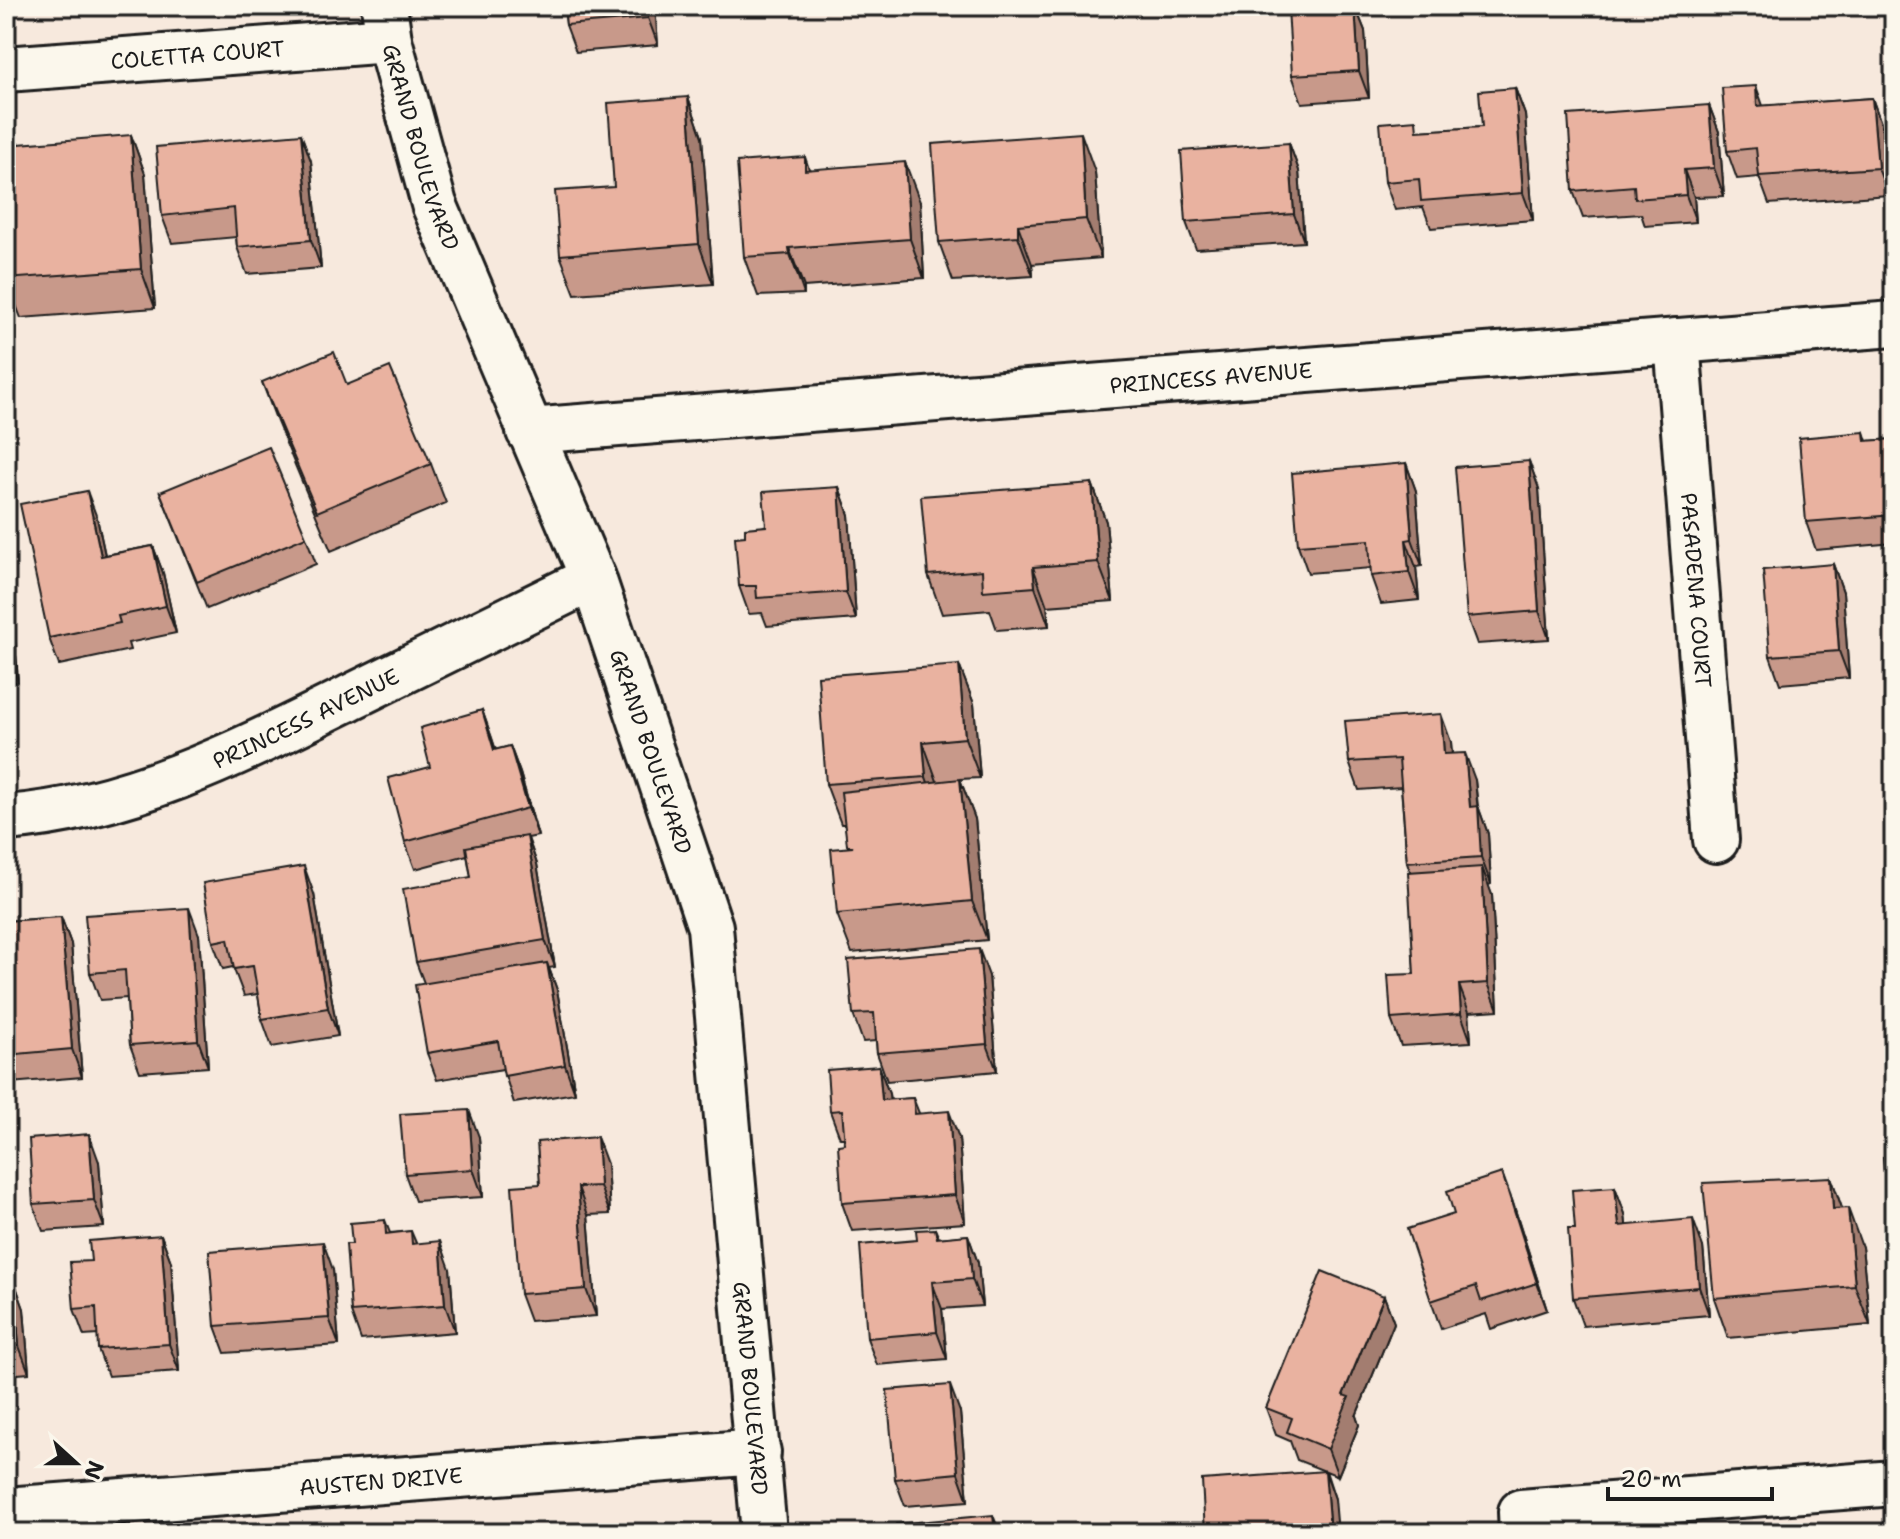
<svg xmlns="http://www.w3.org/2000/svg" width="1900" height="1539" font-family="'Shantell Sans',sans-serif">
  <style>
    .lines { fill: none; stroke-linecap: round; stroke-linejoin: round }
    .minor-casing { stroke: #1c1c1c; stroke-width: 50 }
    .minor { stroke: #fbf7ec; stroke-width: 44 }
    .wall { fill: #c8998a; stroke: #1c1c1c; stroke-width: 2 }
    .shaded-wall { fill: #a37d70; stroke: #1c1c1c; stroke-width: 2 }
    .building { fill: #e9b2a0; stroke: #1c1c1c; stroke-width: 2 }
    .labels { text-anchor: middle; stroke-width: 6; stroke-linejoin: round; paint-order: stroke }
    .street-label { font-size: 22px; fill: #1c1c1c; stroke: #fbf7ec }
  </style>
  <rect width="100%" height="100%" fill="#f7e9dd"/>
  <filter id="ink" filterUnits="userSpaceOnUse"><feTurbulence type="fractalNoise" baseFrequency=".0125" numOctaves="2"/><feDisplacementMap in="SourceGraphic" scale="16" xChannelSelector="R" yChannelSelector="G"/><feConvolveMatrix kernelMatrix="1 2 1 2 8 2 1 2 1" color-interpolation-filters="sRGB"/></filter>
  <g filter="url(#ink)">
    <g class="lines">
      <defs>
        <g id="minor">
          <path id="s1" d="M384 6 389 40 434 204 593 578 710 927 764 1533"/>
          <path id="s2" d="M6 69 389 40"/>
          <path id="s3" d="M1677 341 1716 840"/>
          <path id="s4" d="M529 431 1894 324"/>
          <path id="s5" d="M6 818C129 809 244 750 353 696 433 657 513 618 593 578"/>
          <path id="s6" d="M6 1510 758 1452"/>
          <polyline points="1522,1533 1521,1512 1894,1483"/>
        </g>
      </defs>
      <use href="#minor" class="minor-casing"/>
      <use href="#minor" class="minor"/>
    </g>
    <g class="wall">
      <polygon points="564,6 655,6 658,45 576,52 566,25"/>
      <polygon points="1324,6 1355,6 1365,31 1369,98 1302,103 1292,75"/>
      <polygon points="1515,88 1525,115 1533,220 1431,228 1423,207 1395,210 1385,182 1420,131 1482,127"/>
      <polygon points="688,97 702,137 713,284 575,294 560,255 614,187"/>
      <polygon points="1872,98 1882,126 1888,195 1769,204 1759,177 1737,179 1727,151 1763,106"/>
      <polygon points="1709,105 1719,132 1724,196 1694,197 1696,222 1645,226 1641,214 1583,218 1573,191"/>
      <polygon points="301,134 311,161 321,268 247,274 237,247 236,237 172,243 162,216"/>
      <polygon points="131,135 145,174 155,308 21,318 6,279"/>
      <polygon points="1289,143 1299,171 1304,242 1196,249 1186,222"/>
      <polygon points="805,157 809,169 920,202 924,278 804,287 804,294 758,296 744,257"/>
      <polygon points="1095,172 1101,258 1032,264 1033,276 953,281 939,242"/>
      <polygon points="262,382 347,385 431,464 446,503 331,551 277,422"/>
      <polygon points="1864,432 1867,441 1894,439 1894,543 1816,550 1806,522"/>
      <polygon points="1529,461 1539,489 1549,639 1477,644 1467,617"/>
      <polygon points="1406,463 1416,491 1422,566 1416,567 1419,600 1381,604 1371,576 1371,568 1308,573 1298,545"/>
      <polygon points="1092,483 1106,522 1113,601 1047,606 1049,626 997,630 990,610 942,614 928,575"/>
      <polygon points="839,487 849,515 856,619 767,626 762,613 749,614 739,586 745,536"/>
      <polygon points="160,492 306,537 316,564 207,609"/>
      <polygon points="97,518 105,555 153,546 163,573 176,633 128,643 130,650 59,665 49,638"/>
      <polygon points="1833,564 1843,592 1849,678 1780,684 1770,656"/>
      <polygon points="6,596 13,614 18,682 6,683"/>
      <polygon points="959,665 974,704 980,778 960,779 975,819 987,940 852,953 837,914 848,847 845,824 841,824 826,784"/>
      <polygon points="482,710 496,750 510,746 520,773 538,836 528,838 537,864 555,967 549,968 557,990 575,1093 514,1103 503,1069 437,1080 427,1053 424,983 416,962 471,877 467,855 415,869 405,842 430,767"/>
      <polygon points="1451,742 1452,754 1475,780 1478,806 1488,834 1491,884 1488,885 1492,895 1498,1010 1469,1012 1471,1042 1401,1046 1391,1019 1414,974 1410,871 1407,862 1401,787 1359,790 1349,762"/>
      <polygon points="314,894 338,1036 272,1047 262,1019 258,994 244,996 233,967 223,969 213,942"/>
      <polygon points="61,917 71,944 82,1077 10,1083 6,1071 6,921"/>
      <polygon points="199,935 208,1067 140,1072 130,1045 127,998 100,1000 90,973"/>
      <polygon points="989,976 997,1071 887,1081 877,1053 876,1041 863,1042 853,1014"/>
      <polygon points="879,1066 889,1094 890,1100 913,1098 919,1113 959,1138 965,1223 852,1231 842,1203 844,1138 840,1138 830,1111"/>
      <polygon points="479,1137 483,1197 415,1201 405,1174"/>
      <polygon points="99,1162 104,1227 43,1231 33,1204"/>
      <polygon points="607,1164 610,1214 588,1215 596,1316 530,1321 520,1294 540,1184"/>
      <polygon points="1831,1177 1842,1208 1862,1247 1870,1325 1728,1338 1714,1298"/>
      <polygon points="1615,1187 1625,1214 1626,1225 1703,1247 1709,1315 1583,1326 1573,1298 1575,1229"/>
      <polygon points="1512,1200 1547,1310 1491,1329 1486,1314 1441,1329 1431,1301"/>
      <polygon points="385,1220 390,1233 411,1231 416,1243 450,1269 455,1332 361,1340 351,1312 352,1244"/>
      <polygon points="935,1229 939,1238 968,1235 978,1263 982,1306 942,1309 947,1359 877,1365 867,1338 917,1240"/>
      <polygon points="161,1235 171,1262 179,1371 108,1376 98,1349 98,1335 84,1336 74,1309 91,1261"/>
      <polygon points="333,1270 339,1345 225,1353 215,1326"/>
      <polygon points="14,1281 24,1309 29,1373 6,1375 6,1282"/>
      <polygon points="1384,1296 1394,1323 1356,1416 1359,1425 1338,1476 1326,1471 1335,1499 1325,1471 1297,1460 1290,1441 1276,1435 1266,1408"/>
      <polygon points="960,1412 968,1501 905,1506 895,1479"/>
    </g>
    <g class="shaded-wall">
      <polygon points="648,6 655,6 658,45 648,18"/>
      <polygon points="1355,6 1365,31 1369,98 1359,71"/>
      <polygon points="1756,86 1766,114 1757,106"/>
      <polygon points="1515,88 1525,115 1533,220 1523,193"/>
      <polygon points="688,97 702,137 713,284 699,244"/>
      <polygon points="1872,98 1882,126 1888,195 1878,168"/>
      <polygon points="1709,105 1719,132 1724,196 1714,168"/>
      <polygon points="1081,133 1095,172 1101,258 1086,219"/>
      <polygon points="301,134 311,161 321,268 311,240"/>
      <polygon points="131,135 145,174 155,308 141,269"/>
      <polygon points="1289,143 1299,171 1304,242 1294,214"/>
      <polygon points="905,162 920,202 924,278 910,239"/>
      <polygon points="1684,170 1694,197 1696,222 1686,195"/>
      <polygon points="1018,225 1032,264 1033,276 1018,236"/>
      <polygon points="789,248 804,287 804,294 790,254"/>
      <polygon points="1529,461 1539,489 1549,639 1539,611"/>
      <polygon points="1406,463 1416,491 1422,566 1412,539"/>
      <polygon points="1092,483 1106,522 1113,601 1098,562"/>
      <polygon points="839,487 849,515 856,619 846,592"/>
      <polygon points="87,491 97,518 111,584 101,556"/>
      <polygon points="1406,540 1416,567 1419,600 1409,572"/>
      <polygon points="153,546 163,573 176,633 166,606"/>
      <polygon points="1833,564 1843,592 1849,678 1839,651"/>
      <polygon points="1033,567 1047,606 1049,626 1035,587"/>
      <polygon points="6,596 13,614 18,682 6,650"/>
      <polygon points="959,665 974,704 980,778 965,738"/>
      <polygon points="482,710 492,738 504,778 494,750"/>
      <polygon points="1441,714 1451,742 1454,782 1444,754"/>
      <polygon points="923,742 937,781 940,816 926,777"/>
      <polygon points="510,746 520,773 538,836 528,808"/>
      <polygon points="1465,753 1475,780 1479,824 1478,806 1488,834 1491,884 1481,857 1470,807"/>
      <polygon points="960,779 975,819 987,940 972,901"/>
      <polygon points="527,836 537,864 555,967 545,940"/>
      <polygon points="304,866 314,894 338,1036 328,1008"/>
      <polygon points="1482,867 1492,895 1498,1010 1488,983"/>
      <polygon points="189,908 199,935 208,1067 198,1040"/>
      <polygon points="61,917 71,944 82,1077 72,1049"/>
      <polygon points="979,949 989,976 997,1071 987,1044"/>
      <polygon points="547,963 557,990 575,1093 565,1065"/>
      <polygon points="1459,985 1469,1012 1471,1042 1461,1014"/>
      <polygon points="879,1066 889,1094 892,1128 882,1100"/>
      <polygon points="469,1110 479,1137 483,1197 473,1169"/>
      <polygon points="949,1111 959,1138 965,1223 955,1195"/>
      <polygon points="89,1134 99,1162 104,1227 94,1200"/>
      <polygon points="597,1137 607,1164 610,1214 600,1186"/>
      <polygon points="1502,1173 1512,1200 1547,1310 1537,1283"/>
      <polygon points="1831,1177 1845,1217 1833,1209"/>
      <polygon points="578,1187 588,1215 596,1316 586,1289"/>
      <polygon points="1615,1187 1625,1214 1629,1253 1619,1226"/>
      <polygon points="1848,1208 1862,1247 1870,1325 1855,1286"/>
      <polygon points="1693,1219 1703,1247 1709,1315 1699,1287"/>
      <polygon points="161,1235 171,1262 179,1371 169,1344"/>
      <polygon points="968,1235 978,1263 982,1306 972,1279"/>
      <polygon points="440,1241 450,1269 455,1332 445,1305"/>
      <polygon points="323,1242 333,1270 339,1345 329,1318"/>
      <polygon points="14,1281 24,1309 29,1373 19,1346"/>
      <polygon points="932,1282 942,1309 947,1359 937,1332"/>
      <polygon points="1384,1296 1394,1323 1356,1416 1359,1425 1338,1476 1328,1449 1343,1395"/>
      <polygon points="950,1385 960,1412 968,1501 958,1473"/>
      <polygon points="1325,1471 1335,1499 1338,1533 1330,1533"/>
      <polygon points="993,1515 1000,1533 995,1533"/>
    </g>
    <g class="building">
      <polygon points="564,6 648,6 648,18 566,25"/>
      <polygon points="1324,6 1355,6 1359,71 1292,75 1288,8"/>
      <polygon points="1756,86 1757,106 1872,98 1878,168 1759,176 1756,148 1727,151 1722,88"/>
      <polygon points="1515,88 1523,193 1421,201 1419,179 1385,182 1380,123 1416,120 1417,131 1482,127 1479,91"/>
      <polygon points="688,97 699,244 560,255 555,191 614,187 608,103"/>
      <polygon points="1709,105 1714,168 1684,170 1686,195 1635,199 1634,186 1573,191 1568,115"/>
      <polygon points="1081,133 1086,219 1018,225 1018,236 939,242 932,144"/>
      <polygon points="301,134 311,240 237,247 234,208 162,216 156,147"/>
      <polygon points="131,135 141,269 6,279 6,145"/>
      <polygon points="1289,143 1294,214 1186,222 1181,151"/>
      <polygon points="805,157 805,170 905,162 910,239 789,248 790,254 744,257 737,162"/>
      <polygon points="334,352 347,385 390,367 431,464 317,512 262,382"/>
      <polygon points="1864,432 1865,441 1894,439 1894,515 1806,522 1799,438"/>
      <polygon points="269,447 306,537 197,582 160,492"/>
      <polygon points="1529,461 1539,611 1467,617 1455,467"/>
      <polygon points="1406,463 1412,539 1406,540 1409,572 1371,576 1369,540 1298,545 1292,473"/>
      <polygon points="1092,483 1098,562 1033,567 1035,587 983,591 982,570 928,575 921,496"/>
      <polygon points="839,487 846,592 757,598 756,586 739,586 735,537 745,536 745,528 766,526 763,492"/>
      <polygon points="87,491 101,556 153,546 166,606 118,616 120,623 49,638 20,504"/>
      <polygon points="1833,564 1839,651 1770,656 1763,570"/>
      <polygon points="959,665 965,738 923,742 926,777 826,784 818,676"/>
      <polygon points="482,710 494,750 510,746 528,808 405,842 388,778 430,767 420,728"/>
      <polygon points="1441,714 1444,754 1465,753 1470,807 1478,806 1481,857 1407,862 1399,759 1349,762 1345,721"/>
      <polygon points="960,779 972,901 837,914 831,849 853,847 847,845 841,792"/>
      <polygon points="527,836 545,940 416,962 403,889 471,877 466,847"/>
      <polygon points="304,866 328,1008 262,1019 253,966 234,969 228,939 213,942 203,883"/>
      <polygon points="1482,867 1488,983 1459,985 1461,1014 1391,1019 1388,975 1414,974 1408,872"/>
      <polygon points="189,908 198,1040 130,1045 125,970 90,973 85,915"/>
      <polygon points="61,917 72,1049 6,1055 6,921"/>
      <polygon points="979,949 987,1044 877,1053 874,1013 853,1014 848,960"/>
      <polygon points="547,963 565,1065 504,1076 498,1041 427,1053 415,985"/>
      <polygon points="879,1066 882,1100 913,1098 915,1114 949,1111 955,1195 842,1203 838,1145 845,1144 842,1110 830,1111 827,1070"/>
      <polygon points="469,1110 473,1169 405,1174 400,1114"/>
      <polygon points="89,1134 94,1200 33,1204 29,1139"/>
      <polygon points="597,1137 600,1186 578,1187 586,1289 520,1294 512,1186 540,1184 537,1142"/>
      <polygon points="1894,1156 1894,1260 1890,1260 1883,1157"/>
      <polygon points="1502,1173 1537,1283 1481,1301 1476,1286 1431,1301 1407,1229 1454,1214 1447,1191"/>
      <polygon points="1831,1177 1833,1209 1848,1208 1855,1286 1714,1298 1703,1183"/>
      <polygon points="1615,1187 1619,1226 1693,1219 1699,1287 1573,1298 1568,1229 1575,1229 1572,1190"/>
      <polygon points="385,1220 386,1234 411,1231 412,1244 440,1241 445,1305 351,1312 346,1244 352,1244 350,1223"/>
      <polygon points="935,1229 937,1238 968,1235 972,1279 932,1282 937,1332 867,1338 860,1245 917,1240 916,1230"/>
      <polygon points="161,1235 169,1344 98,1349 96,1307 74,1309 70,1262 91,1261 89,1241"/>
      <polygon points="323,1242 329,1318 215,1326 209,1251"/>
      <polygon points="1322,1271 1384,1296 1343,1395 1349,1397 1328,1449 1287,1432 1292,1418 1266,1408"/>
      <polygon points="14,1281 19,1346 6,1346 6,1282"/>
      <polygon points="950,1385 958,1473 895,1479 887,1390"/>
      <polygon points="1325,1471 1330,1533 1205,1533 1202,1480"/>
      <polygon points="993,1515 995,1533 897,1533 896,1524"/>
    </g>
  </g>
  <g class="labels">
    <g class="street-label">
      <text dy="8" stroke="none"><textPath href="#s2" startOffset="192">COLETTA COURT</textPath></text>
      <text dy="8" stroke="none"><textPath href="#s1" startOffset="146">GRAND BOULEVARD</textPath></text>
      <text dy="8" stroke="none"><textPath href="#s4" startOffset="684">PRINCESS AVENUE</textPath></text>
      <text dy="8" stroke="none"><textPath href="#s3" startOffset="250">PASADENA COURT</textPath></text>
      <text dy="8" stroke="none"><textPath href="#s5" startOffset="318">PRINCESS AVENUE</textPath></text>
      <text dy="8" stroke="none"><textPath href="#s1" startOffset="794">GRAND BOULEVARD</textPath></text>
      <text dy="8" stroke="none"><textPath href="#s1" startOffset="1442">GRAND BOULEVARD</textPath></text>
      <text dy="8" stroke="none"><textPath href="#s6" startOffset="376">AUSTEN DRIVE</textPath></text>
    </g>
  </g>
  <rect width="1900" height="1539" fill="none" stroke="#fbf7ec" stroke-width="32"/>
  <rect x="16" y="16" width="1868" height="1507" fill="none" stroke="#1c1c1c" stroke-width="3" filter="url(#ink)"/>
  <g transform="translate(76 1463) rotate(111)" stroke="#fbf7ec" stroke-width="6" paint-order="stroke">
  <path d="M0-6L14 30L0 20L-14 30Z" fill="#1c1c1c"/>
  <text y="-12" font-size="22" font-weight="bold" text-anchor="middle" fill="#1c1c1c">N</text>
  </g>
  <path d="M1608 1487v12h164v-12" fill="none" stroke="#1c1c1c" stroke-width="4"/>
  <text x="1620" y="1487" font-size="24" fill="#1c1c1c" stroke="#fbf7ec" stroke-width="6" paint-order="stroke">20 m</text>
</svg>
